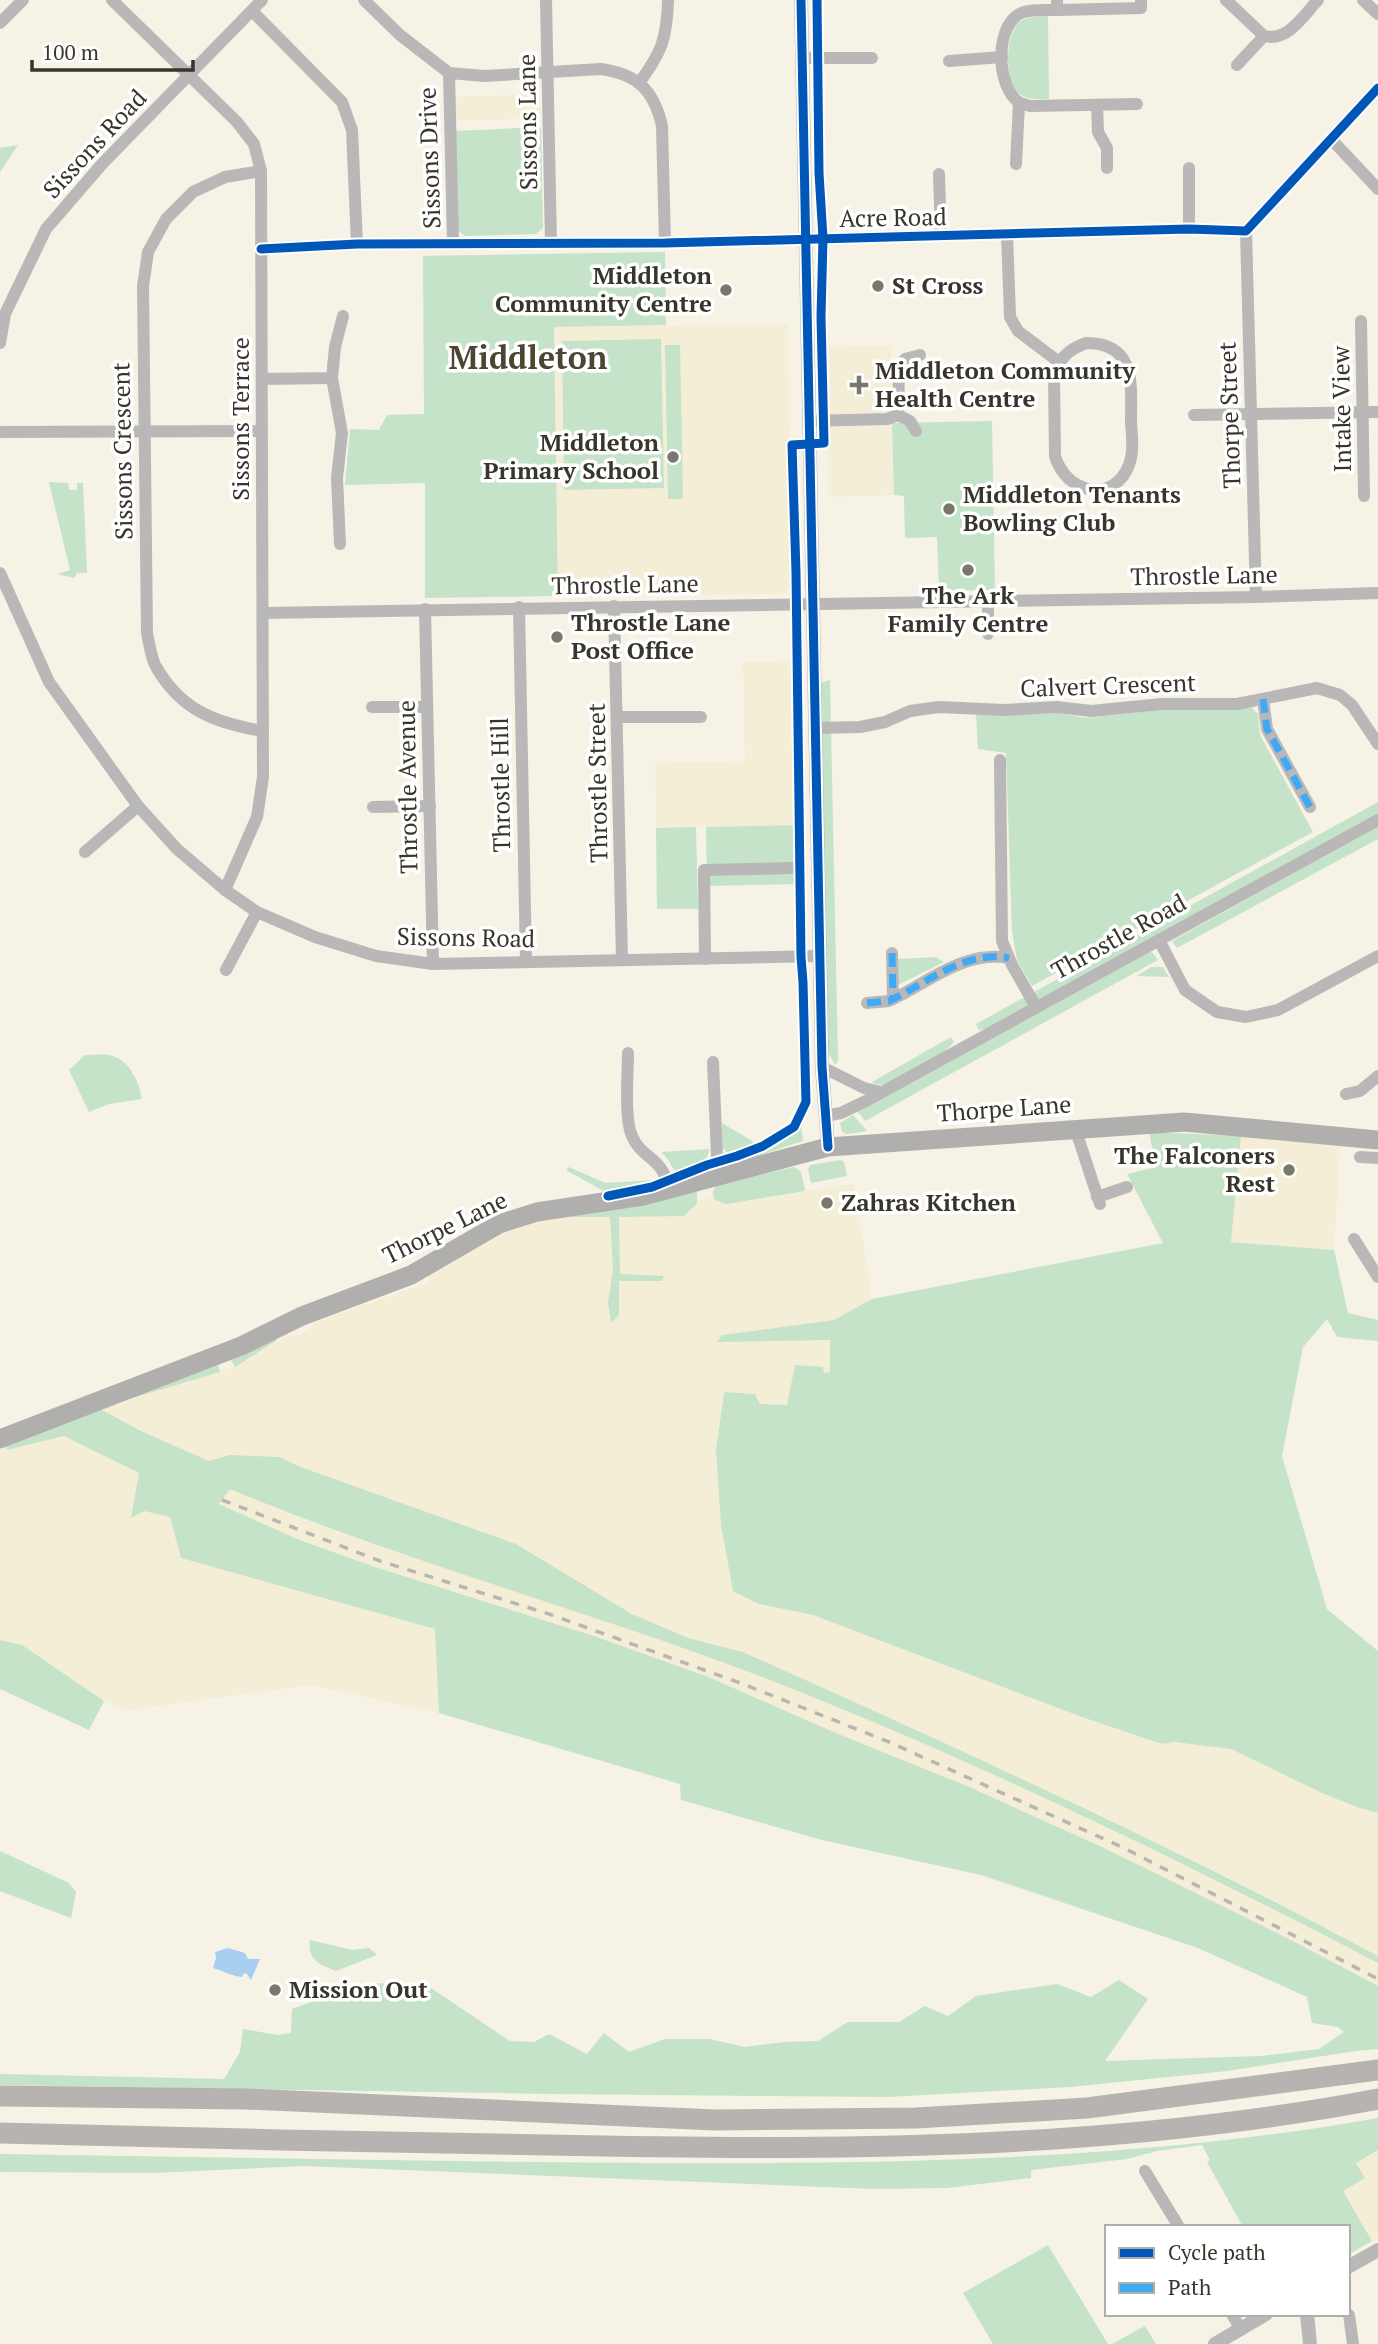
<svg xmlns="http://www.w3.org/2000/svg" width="1378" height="2344" font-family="'PT Serif',serif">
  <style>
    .built { fill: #f5eed6 }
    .green { fill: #c4e3c8 }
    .water { fill: #a8cff0 }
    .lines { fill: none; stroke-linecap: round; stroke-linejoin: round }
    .minor { stroke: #b9b7b8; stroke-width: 12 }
    .tertiary { stroke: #b9b7b8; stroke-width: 14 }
    .primary { stroke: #b1afae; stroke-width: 19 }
    .motorway { stroke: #b6b3b1; stroke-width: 21 }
    .rail { stroke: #b8b6b3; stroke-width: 3.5; stroke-dasharray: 9 9; stroke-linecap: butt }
    .quiet { stroke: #3fa9f5; stroke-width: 7; stroke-dasharray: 14 7; stroke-linecap: butt }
    .cycleway-casing { stroke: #fff; stroke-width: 13 }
    .cycleway { stroke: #0057b8; stroke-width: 9 }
    .poi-dot { fill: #7a776c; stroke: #fff; stroke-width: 2.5 }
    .labels { text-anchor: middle; stroke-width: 7; stroke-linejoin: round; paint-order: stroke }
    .street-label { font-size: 24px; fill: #38352b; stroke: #fff }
    .poi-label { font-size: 24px; font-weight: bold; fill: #38352b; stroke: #fff; text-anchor: start }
    .district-label { font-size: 32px; font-weight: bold; fill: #4c4531; stroke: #fff }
  </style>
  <rect width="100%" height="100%" fill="#f6f2e5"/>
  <g class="built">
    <polygon points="539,94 540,118 454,121 453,97"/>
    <polygon points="787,324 792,587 786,594 558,596 554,327"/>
    <polygon points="891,346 894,495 829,497 826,347"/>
    <polygon points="793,661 797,825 656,828 655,763 745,761 743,662"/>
    <polygon points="1241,1136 1340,1146 1334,1250 1231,1242"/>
    <polygon points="854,1184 872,1299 834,1320 722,1335 718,1342 830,1339 830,1373 824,1373 787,1405 760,1404 755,1394 723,1392 716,1451 721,1525 759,1604 813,1615 1162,1743 1174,1742 1231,1749 1322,1793 1357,1807 1378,1813 1378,1956 1087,1809 909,1727 743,1652 688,1638 632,1614 516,1544 298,1466 279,1457 230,1455 210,1462 141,1431 100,1409 188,1380 235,1367 289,1335 299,1334 309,1329 315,1322 430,1282 428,1275 497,1235 540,1221 569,1217 610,1216 613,1270 608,1302 619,1315 619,1281 662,1281 663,1276 620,1274 618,1216 684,1216 698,1200 712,1196 715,1200 726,1204"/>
    <polygon points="64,1436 139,1473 131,1517 144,1511 171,1517 182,1558 436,1629 439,1713 311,1685 130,1710 104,1701 22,1645 0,1640 0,1448 6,1445 7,1450"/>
    <polygon points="230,1489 295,1516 383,1548 555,1602 685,1648 873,1720 1096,1820 1356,1951 1378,1963 1378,1986 1287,1938 1102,1847 967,1786 831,1731 711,1678 594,1636 375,1567 297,1539 219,1504"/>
    <polygon points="1378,2150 1378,2238 1372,2241 1343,2191 1365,2178 1356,2163"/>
  </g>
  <g class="green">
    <path d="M1048 16 1049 99C1037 99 1026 100 1017 92 1004 80 1005 31 1021 21 1029 16 1038 17 1048 16Z"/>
    <polygon points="541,127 543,228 536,234 465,236 458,231 456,131"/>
    <polygon points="18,145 0,172 0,148"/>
    <polygon points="665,252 666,325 554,327 558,596 425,598 425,483 345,485 350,429 379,430 387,415 424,414 423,256"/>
    <polygon points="661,339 664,488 564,490 562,341"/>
    <polygon points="665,345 680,345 683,499 668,499"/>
    <polygon points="992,421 995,590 939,591 937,537 905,538 904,496 894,495 892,423"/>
    <polygon points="49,482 68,483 69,490 77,490 77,483 83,483 87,573 77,573 74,578 57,574 70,570"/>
    <polygon points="830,680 838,1061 835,1065 828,1052 820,683"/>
    <polygon points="1251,707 1258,714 1260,735 1313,832 1032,986 1017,960 1012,931 1006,753 978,749 976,715 1059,713 1086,718 1159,710"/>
    <polygon points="1378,802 1378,814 991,1028 979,1030 976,1024"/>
    <polygon points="797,825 798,884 707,886 706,827"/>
    <polygon points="1378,826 1378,839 1177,948 1172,941"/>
    <polygon points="696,827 698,909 657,909 656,828"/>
    <polygon points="1151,951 1158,960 865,1121 858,1112"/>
    <polygon points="936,957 944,962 898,985 898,959"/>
    <polygon points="1151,967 1163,967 1169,977 1137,976"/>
    <polygon points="951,1037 954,1042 939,1057 886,1085 874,1084 872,1082"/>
    <path d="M85 1055C93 1055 102 1054 109 1055 129 1059 139 1081 142 1099L109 1104 89 1112 69 1070Z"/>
    <polygon points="853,1115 867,1131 847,1134 842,1132 840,1123"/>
    <polygon points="722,1123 757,1144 745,1151 729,1156 722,1146"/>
    <polygon points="801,1123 803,1141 736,1163 734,1161 753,1155 795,1130 797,1125"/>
    <polygon points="1149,1132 1241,1136 1231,1242 1334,1250 1348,1313 1378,1320 1378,1341 1337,1337 1327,1319 1303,1347 1282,1456 1327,1609 1378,1651 1378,1813 1357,1807 1322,1793 1231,1749 1174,1742 1162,1744 1082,1717 813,1615 759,1604 733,1591 721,1525 716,1451 724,1392 755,1394 760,1404 787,1405 795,1365 823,1367 824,1373 830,1372 830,1340 717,1342 722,1335 834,1320 872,1299 1163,1243 1127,1174 1156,1167"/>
    <path d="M709 1149C707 1168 691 1169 676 1173L667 1158 661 1152Z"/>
    <polygon points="841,1160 844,1162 847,1176 811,1183 808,1170 810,1165"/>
    <polygon points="569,1167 605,1183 656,1180 651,1185 609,1194 566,1170"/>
    <path d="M794 1167 801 1172 805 1191 726 1204 715 1200C710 1192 714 1188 720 1183Z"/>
    <polygon points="697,1190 697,1204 684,1216 619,1217 620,1274 664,1276 662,1281 619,1281 619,1315 611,1323 608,1302 613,1270 610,1217 569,1217"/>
    <polygon points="275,1338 276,1341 235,1367 231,1360"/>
    <polygon points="218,1365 220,1372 119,1402"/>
    <path d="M100 1409 141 1431 209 1461 230 1455 279 1457 298 1466 516 1544 632 1614 688 1638 743 1652C957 1748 1171 1845 1378 1956V1963C1172 1856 965 1755 749 1672 577 1607 399 1560 230 1489L219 1504 297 1539 375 1567 594 1636 711 1678 831 1731 967 1786 1102 1847 1287 1938 1378 1986V2049L1356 2051 1227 2071 1070 2087 888 2097 552 2094 0 2085V2074L224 2079 240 2052 243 2029 278 2035 291 2033 292 2009 323 1998 331 2000 349 1986 366 1983 425 1984 510 2041 534 2042 549 2034 587 2054 604 2033 629 2052 665 2039H709L745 2047 784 2042 818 2041 848 2022H899L925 2006 948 2016 976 1996 1057 1984 1091 1997 1119 1980 1148 1999 1105 2061 1262 2056 1319 2049 1344 2032 1338 2027 1312 2023 1307 1997 1198 1948 981 1875 822 1840 681 1800 680 1784 439 1713 435 1629 181 1558 170 1517 144 1511 131 1518 139 1473 64 1436 7 1450 6 1445Z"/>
    <polygon points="0,1640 22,1645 104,1701 89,1730 0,1689"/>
    <polygon points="0,1851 69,1883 76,1892 71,1918 0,1891"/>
    <path d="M310 1940 352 1950 369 1948 377 1955 336 1971C320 1964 307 1961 310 1940Z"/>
    <path d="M1378 2118V2150L1356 2163 1365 2178 1343 2191 1372 2241 1348 2255V2227H1243L1207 2162 1210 2160 1202 2145 1157 2151 1127 2159 1031 2170V2178L947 2188 873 2189 305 2166 154 2173 0 2172V2154C220 2157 439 2162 659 2163 899 2164 1141 2160 1378 2118Z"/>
    <polygon points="1048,2245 1108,2344 993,2344 963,2293"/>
    <polygon points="1145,2326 1156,2344 1112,2344"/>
  </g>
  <path class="water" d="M228 1948 245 1953 248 1959H260L251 1980 247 1974 244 1973 242 1977C231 1976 224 1971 213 1968L216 1958 215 1952Z"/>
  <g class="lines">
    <g class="minor">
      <polyline points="112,0 237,122 254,144 261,171 263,777 257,817 225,890"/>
      <path d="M364 0 400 35 449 73 485 76 601 69C637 74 654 90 662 126L665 243"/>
      <polyline points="546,0 551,243"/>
      <path d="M1057 0V10C1047 10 1033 9 1024 12 994 21 995 88 1020 103 1023 104 1027 105 1030 106L1137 104"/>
      <path d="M1226 0 1264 36C1288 42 1303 16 1318 0"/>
      <polyline points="1363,0 1378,14"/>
      <polyline points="1057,10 1141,8 1141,0"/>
      <polyline points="252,11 342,102 352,130 357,244"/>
      <polyline points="0,23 23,0"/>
      <polyline points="802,58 872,58"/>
      <polyline points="949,61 1002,57"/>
      <polyline points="1237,65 1264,36"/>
      <polyline points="449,73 453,243"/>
      <path d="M639 83C662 52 667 38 668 0"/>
      <polyline points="1097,105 1098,132 1107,148 1107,168"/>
      <polyline points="1331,139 1378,189"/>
      <polyline points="1016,164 1019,103"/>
      <path d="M261 171 225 177 193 192 166 219 148 252 143 286 147 633C149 643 151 656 155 665 180 710 215 723 263 731"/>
      <polyline points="939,174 941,236"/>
      <polyline points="1189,229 1189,168"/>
      <polyline points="1246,231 1256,597"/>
      <polyline points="1007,235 1010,317 1018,331 1059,362"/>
      <polyline points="261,249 357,244 665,243 1189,229 1246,231 1378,88"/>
      <polyline points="1361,321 1364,496"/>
      <polyline points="0,343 5,314 46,229 102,164 262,0"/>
      <path d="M1086 343C1137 343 1131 385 1131 422 1132 436 1134 452 1129 465 1114 504 1066 494 1055 456L1054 377C1059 359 1067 350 1086 343Z"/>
      <polyline points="332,378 342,433 337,478 340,544"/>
      <polyline points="262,379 332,378 335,347 343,316"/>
      <polyline points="898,415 910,421 916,431"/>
      <polyline points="1194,415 1378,412"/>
      <polyline points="809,421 887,419 898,415 899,371 905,359 920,355"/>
      <polyline points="0,432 261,431"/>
      <polyline points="0,573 49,682 138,806 177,849 225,890 257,912 315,937 376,956 433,964 820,956"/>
      <polyline points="614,606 622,960"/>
      <polyline points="519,607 526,962"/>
      <polyline points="425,609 433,964"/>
      <polyline points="263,613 1256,597 1378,593"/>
      <polyline points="988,634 988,600"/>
      <polyline points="1263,699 1267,729 1310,807"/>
      <polyline points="372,707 427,707"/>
      <polyline points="618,717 701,717"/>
      <polyline points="815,728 860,727 885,722 910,711 939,707 1004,710 1057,707 1091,711 1162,704 1237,704 1317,688 1340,695 1352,705 1378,744"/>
      <polyline points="1000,760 1002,941 1012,965 1036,1007"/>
      <polyline points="373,807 430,806"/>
      <polyline points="85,852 138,806"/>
      <polyline points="1159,940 1185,990 1217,1012 1246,1017 1278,1010 1378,956"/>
      <polyline points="892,953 893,999"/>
      <polyline points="705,959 704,870 792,868"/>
      <polyline points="226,970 257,912"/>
      <path d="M867 1003 889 1001 899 996C935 977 967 951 1009 958"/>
      <path d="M628 1053C628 1073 624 1119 632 1136 642 1160 662 1155 669 1189"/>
      <polyline points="713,1062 717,1156 720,1174"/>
      <polyline points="822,1067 864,1088 881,1092"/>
      <polyline points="1346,1094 1360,1091 1378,1076"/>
      <polyline points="825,1116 841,1113 866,1101 1378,820"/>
      <polyline points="1075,1128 1100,1204"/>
      <polyline points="1360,1157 1378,1158"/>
      <polyline points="1097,1197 1127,1187"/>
      <polyline points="1354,1239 1378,1277"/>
      <polyline points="1145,2171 1179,2227"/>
      <polyline points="1232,2314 1240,2328"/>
      <polyline points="1349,2315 1353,2344"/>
    </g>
    <g class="tertiary">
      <polyline points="801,0 822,1067 828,1147"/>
      <polyline points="1348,2267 1378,2250"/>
      <polyline points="1307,2314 1310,2344"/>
      <polyline points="1215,2344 1266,2314"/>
    </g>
    <polyline class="primary" points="0,1439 241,1346 302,1316 411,1275 499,1224 537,1212 643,1196 828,1147 1184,1122 1378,1140"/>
    <g class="motorway">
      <polyline points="0,2096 246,2099 715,2120 916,2118 1087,2108 1378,2070"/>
      <path d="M0 2133C183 2138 365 2142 548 2145 826 2151 1104 2151 1378 2099"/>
    </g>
    <polyline class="rail" points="222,1500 380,1561 549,1614 743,1684 889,1742 1124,1848 1378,1979"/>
    <g class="quiet">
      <polyline points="1263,699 1267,729 1310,807"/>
      <polyline points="892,953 893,999"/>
      <path d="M867 1003 889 1001 899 996C935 977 967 951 1009 958"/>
    </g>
    <defs>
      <g id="cycleway">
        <polyline points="801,0 822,1067 828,1147"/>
        <polyline points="261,249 357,244 665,243 1189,229 1246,231 1378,88"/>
        <polyline points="608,1196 652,1187 707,1165 737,1156 763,1146 794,1127 806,1102 803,982 801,957 796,572 792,445 824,443 821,317 823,238 819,173 817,0"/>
      </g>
    </defs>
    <use href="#cycleway" class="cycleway-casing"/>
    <use href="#cycleway" class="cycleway"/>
  </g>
  <g class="poi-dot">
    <circle cx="878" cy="286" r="7"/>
    <circle cx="726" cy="290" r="7"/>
    <path d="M855.5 374.5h7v7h7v7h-7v7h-7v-7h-7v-7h7z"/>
    <circle cx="673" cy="457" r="7"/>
    <circle cx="949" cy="509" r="7"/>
    <circle cx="968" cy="570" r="7"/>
    <circle cx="557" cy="637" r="7"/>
    <circle cx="1289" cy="1170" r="7"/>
    <circle cx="827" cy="1203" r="7"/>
    <circle cx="275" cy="1990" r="7"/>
  </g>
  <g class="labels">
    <g class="street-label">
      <text transform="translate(528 122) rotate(-91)" y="8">Sissons Lane</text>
      <text transform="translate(95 144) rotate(-47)" y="8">Sissons Road</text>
      <text transform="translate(430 158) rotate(-92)" y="8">Sissons Drive</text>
      <text transform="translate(893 218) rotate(-1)" y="8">Acre Road</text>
      <text transform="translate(1342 409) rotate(-91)" y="8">Intake View</text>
      <text transform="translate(1230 415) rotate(-92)" y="8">Thorpe Street</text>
      <text transform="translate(241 419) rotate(-90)" y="8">Sissons Terrace</text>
      <text transform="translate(123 451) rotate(-91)" y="8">Sissons Crescent</text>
      <text transform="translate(1204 576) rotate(-1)" y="8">Throstle Lane</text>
      <text transform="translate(625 585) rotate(-1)" y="8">Throstle Lane</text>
      <text transform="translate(1108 686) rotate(-2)" y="8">Calvert Crescent</text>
      <text transform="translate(598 783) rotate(-91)" y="8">Throstle Street</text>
      <text transform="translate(501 785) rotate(-91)" y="8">Throstle Hill</text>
      <text transform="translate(408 787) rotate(-91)" y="8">Throstle Avenue</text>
      <text transform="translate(1119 937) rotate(-29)" y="8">Throstle Road</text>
      <text transform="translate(466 938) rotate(1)" y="8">Sissons Road</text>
      <text transform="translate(1004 1109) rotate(-4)" y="8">Thorpe Lane</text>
      <text transform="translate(445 1228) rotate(-26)" y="8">Thorpe Lane</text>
    </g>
    <g class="poi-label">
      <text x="712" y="284" text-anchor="end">Middleton<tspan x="712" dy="28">Community Centre</tspan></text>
      <text x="892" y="294">St Cross</text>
      <text x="875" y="379">Middleton Community<tspan x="875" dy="28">Health Centre</tspan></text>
      <text x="659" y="451" text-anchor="end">Middleton<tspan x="659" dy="28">Primary School</tspan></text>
      <text x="963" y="503">Middleton Tenants<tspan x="963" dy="28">Bowling Club</tspan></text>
      <text x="968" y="604" text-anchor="middle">The Ark<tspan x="968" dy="28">Family Centre</tspan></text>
      <text x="571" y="631">Throstle Lane<tspan x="571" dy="28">Post Office</tspan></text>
      <text x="1275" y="1164" text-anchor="end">The Falconers<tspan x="1275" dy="28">Rest</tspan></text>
      <text x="841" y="1211">Zahras Kitchen</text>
      <text x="289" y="1998">Mission Out</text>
    </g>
    <g class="district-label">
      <text x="528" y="369">Middleton</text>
    </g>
  </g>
  <rect x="1105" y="2225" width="245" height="91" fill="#ffffff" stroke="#afaeaa" stroke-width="2"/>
  <rect x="1119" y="2248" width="35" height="10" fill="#0057b8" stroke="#afaeaa" stroke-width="2"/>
  <text x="1168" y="2260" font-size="21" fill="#38352b">Cycle path</text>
  <rect x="1119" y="2283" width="35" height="10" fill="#3fa9f5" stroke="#afaeaa" stroke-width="2"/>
  <text x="1168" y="2295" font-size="21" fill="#38352b">Path</text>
  <path d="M32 60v10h161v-10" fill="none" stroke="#38352b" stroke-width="3.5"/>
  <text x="42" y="60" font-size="21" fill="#38352b" stroke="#ffffff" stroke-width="5" paint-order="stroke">100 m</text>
</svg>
